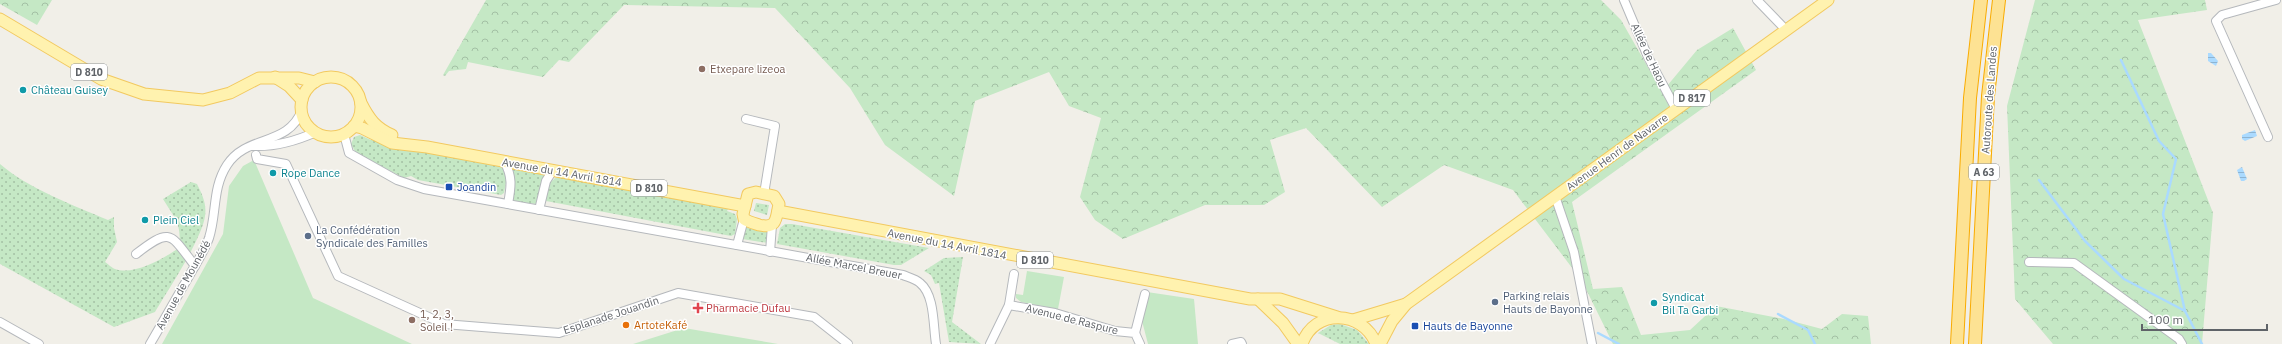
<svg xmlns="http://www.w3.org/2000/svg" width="2282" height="344" font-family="'IBM Plex Sans',sans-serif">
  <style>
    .grass { fill: url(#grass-dots) }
    .forest { fill: url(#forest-crowns) }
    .park { fill: #c5e8c5 }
    .water { fill: url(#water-rules) }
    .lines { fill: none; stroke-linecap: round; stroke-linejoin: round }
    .stream { stroke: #aadaff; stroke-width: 2.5 }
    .minor-casing { stroke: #b5b8bc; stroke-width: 10 }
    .major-casing { stroke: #f2c960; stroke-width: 13 }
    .highway-casing { stroke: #f9ab00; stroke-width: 14 }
    .minor { stroke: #fff; stroke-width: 8 }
    .major { stroke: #fff2af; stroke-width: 11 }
    .highway { stroke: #fde293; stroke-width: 12 }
    .education-dot { fill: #8d6e63; stroke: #fff; stroke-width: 1.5 }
    .culture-dot { fill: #0f9aa8; stroke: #fff; stroke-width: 1.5 }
    .transit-dot { fill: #1a4fb4; stroke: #fff; stroke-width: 1.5 }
    .service-dot { fill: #5c6f8a; stroke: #fff; stroke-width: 1.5 }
    .health-dot { fill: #e0444e; stroke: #fff; stroke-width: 1.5 }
    .food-dot { fill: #e8710a; stroke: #fff; stroke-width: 1.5 }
    .labels { text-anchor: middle; stroke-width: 3; stroke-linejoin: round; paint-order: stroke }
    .shield { fill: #fff; stroke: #8f9295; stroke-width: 1 }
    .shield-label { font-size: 10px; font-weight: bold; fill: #5f6368 }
    .street-label { font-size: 11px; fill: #5f6368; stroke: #fff }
    .education-label { font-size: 11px; fill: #785e54; stroke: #fff; text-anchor: start }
    .culture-label { font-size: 11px; fill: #0d838f; stroke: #fff; text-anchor: start }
    .transit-label { font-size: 11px; fill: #164399; stroke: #fff; text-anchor: start }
    .service-label { font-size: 11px; fill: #4e5e75; stroke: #fff; text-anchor: start }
    .health-label { font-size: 11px; fill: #be3a42; stroke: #fff; text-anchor: start }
    .food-label { font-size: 11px; fill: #c56008; stroke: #fff; text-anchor: start }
  </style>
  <defs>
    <pattern id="grass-dots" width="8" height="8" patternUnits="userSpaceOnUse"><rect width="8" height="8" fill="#c5e8c5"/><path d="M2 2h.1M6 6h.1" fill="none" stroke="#a3c0a4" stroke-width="1.8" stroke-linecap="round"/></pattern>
    <pattern id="forest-crowns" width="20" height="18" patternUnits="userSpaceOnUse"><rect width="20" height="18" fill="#c5e8c5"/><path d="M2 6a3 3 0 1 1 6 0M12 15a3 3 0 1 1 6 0" fill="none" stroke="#a3c0a4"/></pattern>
    <pattern id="water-rules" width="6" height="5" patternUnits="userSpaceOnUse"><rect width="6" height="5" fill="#aadaff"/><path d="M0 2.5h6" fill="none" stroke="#8eb4d2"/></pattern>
  </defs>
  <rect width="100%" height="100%" fill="#f1efe8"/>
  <g class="grass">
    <polygon points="360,135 371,140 372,137 502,166 507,177 504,193 501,195 418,180 411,176 404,178 356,153 351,144 354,137"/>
    <path d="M0 164C29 189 73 205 108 220L114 217V228L117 242 105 262C108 264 112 268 115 269 134 276 164 258 179 248 182 223 175 219 163 199L191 182 197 184C202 194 207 204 205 216 202 239 168 290 155 312L114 327 0 264Z"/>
    <polygon points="512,168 545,174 536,204 512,201 514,175"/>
    <polygon points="558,176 728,209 727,211 735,214 737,219 735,234 731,236 546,201 548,184"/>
    <polygon points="756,203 769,205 767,215 754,211"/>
    <polygon points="785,224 792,224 929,248 901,265 894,265 777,244 780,228"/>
    <polygon points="745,225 748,228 769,230 768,243 742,239"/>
    <polygon points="963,257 952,322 981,344 949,342 939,283 935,284 931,275 924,271 944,258"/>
    <polygon points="1340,324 1357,330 1369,344 1340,344 1318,333 1331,325"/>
  </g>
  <g class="forest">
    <polygon points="0,0 52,0 37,25 0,4"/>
    <polygon points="486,0 1601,0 1621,20 1662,92 1697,50 1733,28 1756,70 1572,202 1593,289 1622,287 1641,335 1690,330 1716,306 1784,319 1822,329 1842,314 1868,316 1871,344 1613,344 1582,281 1513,190 1444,165 1382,207 1306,128 1270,140 1285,192 1264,205 1205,205 1123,239 1095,220 1080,197 1101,118 1069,106 1049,72 975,101 954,196 885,145 850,88 775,8 624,5 569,62 559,60 543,77 468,62 466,69 449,71 445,76 443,75"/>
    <polygon points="2035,0 2205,0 2207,10 2138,20 2213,213 2202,344 2053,344 2015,299 2007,106"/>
  </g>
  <g class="park">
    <polygon points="254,160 313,298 412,344 162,344 223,234 229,186 243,166"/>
    <polygon points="1027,271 1064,277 1058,309 1021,302 1016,298 1016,294 1023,295"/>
    <polygon points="1147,292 1194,299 1198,344 1148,344 1142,321"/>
    <polygon points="684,328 778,344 633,344"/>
  </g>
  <g class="water">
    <polygon points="2208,53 2211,53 2218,61 2216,66 2208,61"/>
    <polygon points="2255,130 2257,136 2245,141 2242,139 2242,135"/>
    <polygon points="2242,167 2247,179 2244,181 2241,181 2237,170"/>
  </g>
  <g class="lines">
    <g class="stream">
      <polyline points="2121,60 2159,141 2176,159 2163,214 2185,311"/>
      <polyline points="2039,180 2085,241 2124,279 2185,311 2202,344"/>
      <polyline points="1778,314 1808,330 1815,344"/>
      <polyline points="1598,333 1619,344"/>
    </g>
    <defs>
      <g id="minor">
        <polyline points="1624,0 1648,57 1676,109"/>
        <polyline points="1757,0 1786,30"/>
        <polyline points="746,119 775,126 764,194"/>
        <path d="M344 134 349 153 397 180 424 189 903 275C908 277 916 279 920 283 935 295 933 326 936 344"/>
        <polyline points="2268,137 2216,21 2222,15 2276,0"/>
        <path d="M253 146C275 147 296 141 316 132"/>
        <polyline points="256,155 257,159 286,164 338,276 444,324 559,333 678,293 814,317 848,344"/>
        <path d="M504 161C513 177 511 187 508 204"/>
        <polyline points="1555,196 1574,252 1592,344"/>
        <polyline points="539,210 546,181 553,170"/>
        <polyline points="737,245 744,219"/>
        <polyline points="770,252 772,225"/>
        <path d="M136 254C171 227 170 233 195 266"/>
        <polyline points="2029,262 2074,263 2179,339 2182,344"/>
        <polyline points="1009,305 1055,313 1115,331 1135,333 1140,344"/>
        <polyline points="0,322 39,344"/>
        <polyline points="1135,333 1145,294"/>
        <path d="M150 344C163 322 175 300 188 278 195 265 204 252 209 238 217 213 212 188 227 165 247 134 288 147 302 110"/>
        <polyline points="990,344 1009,305 1014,274"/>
        <polyline points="1232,344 1241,342 1242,344"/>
      </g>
      <g id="major">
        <polyline points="0,19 101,79 144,94 203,100 230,93 259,78 299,78 315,82"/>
        <polyline points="275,77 289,86 302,100"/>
        <circle cx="331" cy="107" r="30"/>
        <path d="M361 103C369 119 376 128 392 135"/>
        <polyline points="354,126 362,128 392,143 427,147 745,206"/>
        <path d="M756 192 774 196 779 204C776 219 777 229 759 225 753 223 749 222 744 219L743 214 748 194Z"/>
        <polyline points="778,211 1250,299 1280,299 1337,317"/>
        <polyline points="1258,299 1283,323 1298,344"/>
        <polyline points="1353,320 1406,304"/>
        <path d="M1302 344C1314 308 1363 310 1376 344"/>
        <polyline points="1380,344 1392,321 1406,304 1828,0"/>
      </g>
      <g id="highway">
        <polyline points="1957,344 1970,98 1981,0"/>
        <polyline points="1975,344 1988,96 1999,0"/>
      </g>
    </defs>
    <use href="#minor" class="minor-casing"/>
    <use href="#major" class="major-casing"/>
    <use href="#highway" class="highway-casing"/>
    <use href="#minor" class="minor"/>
    <use href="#major" class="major"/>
    <use href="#highway" class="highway"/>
  </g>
  <g class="education-dot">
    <circle cx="702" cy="69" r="4"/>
    <circle cx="412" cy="320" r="4"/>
  </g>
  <g class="culture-dot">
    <circle cx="23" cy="90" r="4"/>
    <circle cx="273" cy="173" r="4"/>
    <circle cx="145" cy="220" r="4"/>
    <circle cx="1654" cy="303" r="4"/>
  </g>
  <g class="transit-dot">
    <rect x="445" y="183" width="8" height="8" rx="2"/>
    <rect x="1411" y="322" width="8" height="8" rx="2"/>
  </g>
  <g class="service-dot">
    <circle cx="308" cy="236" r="4"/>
    <circle cx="1495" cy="302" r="4"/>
  </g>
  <path class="health-dot" d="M696 302h4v4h4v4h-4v4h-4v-4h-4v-4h4z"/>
  <circle class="food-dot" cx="626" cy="325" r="4"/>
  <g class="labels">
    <g class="shield">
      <rect x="71" y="64" width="36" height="16" rx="3"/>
      <rect x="1674" y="90" width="36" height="16" rx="3"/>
      <rect x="1969" y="164" width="30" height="16" rx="3"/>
      <rect x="631" y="180" width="36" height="16" rx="3"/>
      <rect x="1017" y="252" width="36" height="16" rx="3"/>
    </g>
    <g class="shield-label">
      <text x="89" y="76">D 810</text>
      <text x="1692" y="102">D 817</text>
      <text x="1984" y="176">A 63</text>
      <text x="649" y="192">D 810</text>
      <text x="1035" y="264">D 810</text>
    </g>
    <g class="street-label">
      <text transform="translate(1649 55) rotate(65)" y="4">Allée de Haou</text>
      <text transform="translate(1989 100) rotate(-86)" y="4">Autoroute des Landes</text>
      <text transform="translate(1617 152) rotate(-36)" y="4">Avenue Henri de Navarre</text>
      <text transform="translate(562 172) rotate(10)" y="4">Avenue du 14 Avril 1814</text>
      <text transform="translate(947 244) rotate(11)" y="4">Avenue du 14 Avril 1814</text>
      <text transform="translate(854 266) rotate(11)" y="4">Allée Marcel Breuer</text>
      <text transform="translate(183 285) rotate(-61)" y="4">Avenue de Mounédé</text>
      <text transform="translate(611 315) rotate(-18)" y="4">Esplanade Jouandin</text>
      <text transform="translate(1072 319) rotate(14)" y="4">Avenue de Raspure</text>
    </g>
    <g class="education-label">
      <text x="710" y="73">Etxepare lizeoa</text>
      <text x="420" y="318">1, 2, 3,<tspan x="420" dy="13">Soleil !</tspan></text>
    </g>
    <g class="culture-label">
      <text x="31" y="94">Château Guisey</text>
      <text x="281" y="177">Rope Dance</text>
      <text x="153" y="224">Plein Ciel</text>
      <text x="1662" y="301">Syndicat<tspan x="1662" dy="13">Bil Ta Garbi</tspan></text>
    </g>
    <g class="transit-label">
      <text x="457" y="191">Joandin</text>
      <text x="1423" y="330">Hauts de Bayonne</text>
    </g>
    <g class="service-label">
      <text x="316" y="234">La Confédération<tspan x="316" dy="13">Syndicale des Familles</tspan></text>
      <text x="1503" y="300">Parking relais<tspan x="1503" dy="13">Hauts de Bayonne</tspan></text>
    </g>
    <g class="health-label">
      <text x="706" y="312">Pharmacie Dufau</text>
    </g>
    <g class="food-label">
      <text x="634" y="329">ArtoteKafé</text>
    </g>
  </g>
  <path d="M2142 324v6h125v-6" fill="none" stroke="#5f6368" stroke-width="2"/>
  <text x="2148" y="324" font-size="12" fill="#5f6368" stroke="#ffffff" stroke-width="3" paint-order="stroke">100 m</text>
</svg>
